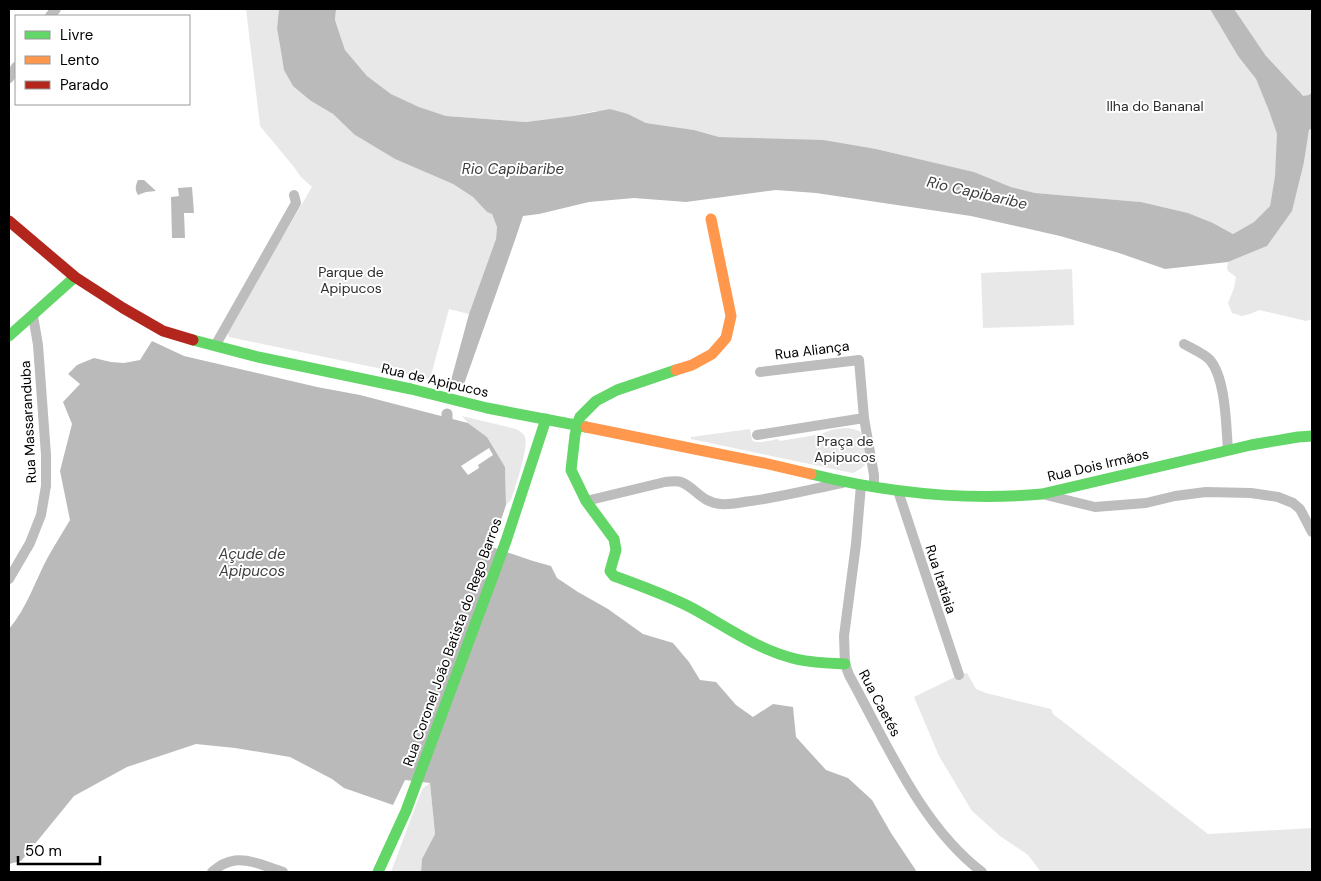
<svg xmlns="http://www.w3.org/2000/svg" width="1321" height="881" font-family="'DM Sans',sans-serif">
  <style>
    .green { fill: #e8e8e8 }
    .water { fill: #bababa }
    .pier { fill: #fff }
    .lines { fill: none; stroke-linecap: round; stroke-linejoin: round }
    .canal { stroke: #bababa; stroke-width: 11 }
    .river { stroke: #bababa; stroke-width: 20 }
    .street { stroke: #bdbdbd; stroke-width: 10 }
    .fast { stroke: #63d668; stroke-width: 11 }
    .slow { stroke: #ff974d; stroke-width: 11 }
    .jam { stroke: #b3261e; stroke-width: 11 }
    .labels { text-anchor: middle; stroke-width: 4; stroke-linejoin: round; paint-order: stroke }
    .park-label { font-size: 14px; fill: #2c2c2c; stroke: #fff }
    .street-label { font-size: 14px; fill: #000; stroke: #fff }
    .water-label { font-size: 15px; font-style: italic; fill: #3d3d3d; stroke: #fff }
  </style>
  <rect width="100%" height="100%" fill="#fff"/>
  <g class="green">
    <polygon points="246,9 279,9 277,28 311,101 333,114 358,137 395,159 453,184 473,197 487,212 492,214 497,227 496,239 469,314 449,309 430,379 229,337 227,330 312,187 301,177 294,167 260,126"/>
    <polygon points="336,9 1213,9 1217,21 1238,56 1256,79 1269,111 1277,134 1277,155 1275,176 1270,206 1254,222 1233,234 1213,223 1188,213 1141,202 1035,193 1011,187 974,172 876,149 752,138 719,137 694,130 646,123 628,114 594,111 573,116 526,122 446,116 419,107 391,94 367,76 345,50 335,20"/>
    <polygon points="1224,9 1312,9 1312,92 1309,95 1302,96 1297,92 1277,86 1272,80 1269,79 1267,76 1267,69 1271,66 1262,62 1257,57 1252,48 1246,29 1234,23"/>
    <polygon points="1312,128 1312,319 1306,321 1259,310 1250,314 1242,316 1232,313 1228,303 1234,288 1236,277 1228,271 1227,268 1228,262 1267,246 1304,162 1309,130"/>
    <polygon points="1072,269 1074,325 983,328 981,273"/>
    <path d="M462 416 516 429C520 431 523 433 525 437 529 447 515 488 511 500L506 505 505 467 487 437 468 423Z"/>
    <path d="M843 428C850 428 857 429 862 433L868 460C864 467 859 471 852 473L691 439V437L750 429C751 432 751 438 753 441 757 444 773 440 778 439L780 441 821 434 831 430Z"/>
    <polygon points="967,673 976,689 986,693 1051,709 1053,714 1208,834 1312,828 1312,872 1041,872 1028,855 1000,836 972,811 939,756 914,697 959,675"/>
    <polygon points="430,783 435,834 422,859 421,872 391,872 417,802 423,788"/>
  </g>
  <g class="water">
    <path d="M279 9H336L335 20 345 50 367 76 391 94 419 107 446 116 526 122 573 116 610 109 628 114 646 123 694 130 719 137 823 140 876 149 974 172 1011 187 1035 193 1141 202 1188 213 1213 223 1233 234 1254 222 1270 206 1275 176 1277 134 1269 111 1256 79 1238 56 1210 9H1224L1234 23 1246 28C1250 39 1254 63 1267 62L1272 66 1267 69V76L1269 79 1278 80 1279 82 1278 86 1282 87 1285 89H1291L1294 92 1299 91 1302 96 1309 95 1312 92V128L1309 130 1304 162 1292 211 1267 246 1228 262 1165 269 1119 253 1060 236 971 216 816 193 776 190 686 202 634 198 589 202 539 214 523 216 515 240 463 387 450 384 469 314 496 239 497 227 492 214 487 212 473 197 453 184 395 159 355 135 333 114 311 101 293 86 284 70 281 51 277 28Z"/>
    <path d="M138 180H144L156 191 146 192 138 195C135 190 135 186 138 180Z"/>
    <polygon points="192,187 194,213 184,213 185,238 172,238 171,197 179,196 178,188"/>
    <path d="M152 341 184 356 317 387 360 395 468 423 487 437 505 467 506 505 492 547 533 561 551 566 557 578 578 592 608 609 643 634 673 643 689 662 700 680 716 682 736 705 753 717 773 704 793 707 796 737 826 770 848 778 872 800 891 833 917 872H421L422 859 435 834 430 783 405 780 393 805 344 788 332 779 290 757 235 748 196 744 127 767 74 796 21 861 9 864V629C27 608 35 581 48 557 55 544 63 532 70 520L60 471 72 424 63 402 80 384 68 374 77 365 94 358 111 362 124 363 140 360Z"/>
  </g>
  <polygon class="pier" points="489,448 493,455 478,465 479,468 468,475 461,466"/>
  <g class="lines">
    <polyline class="canal" points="447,414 447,418"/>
    <polyline class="river" points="1222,9 1258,62 1296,103 1297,108"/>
    <g class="street">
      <polyline points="50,16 56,9"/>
      <polyline points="9,78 16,67"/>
      <path d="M1184 344C1191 348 1205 354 1210 360 1226 379 1226 426 1228 450"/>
      <polyline points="215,346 296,203 294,195"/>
      <polyline points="760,372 859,360 864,418 874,475 874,487"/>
      <polyline points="757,435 864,418"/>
      <path d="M861 485 856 544 844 636 845 664 849 675C886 742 921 826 982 872"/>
      <polyline points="898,491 959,675"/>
      <polyline points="1042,494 1095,507 1146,503 1175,496 1206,492 1251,493 1278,497 1293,503 1300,509 1312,532"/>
      <path d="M586 501 665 482C670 482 676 480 681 482 695 487 700 502 721 504 731 505 741 502 751 501 782 497 812 489 842 483"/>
      <polyline points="9,579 30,543 41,515 46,486 46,455 38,345 33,316"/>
      <path d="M212 872C228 858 241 858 260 864 268 867 275 869 283 872"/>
    </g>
    <g class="fast">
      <polyline points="9,336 75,277"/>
      <polyline points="193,340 258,357 411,389 487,408 586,427"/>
      <path d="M676 370 617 390 596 401 580 417 578 422 575 435 571 470 586 501 614 539 616 550 610 571 614 576C641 586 667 595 692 608 725 626 755 648 792 658 809 663 827 663 845 664"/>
      <path d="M811 474C888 493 964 501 1042 494L1251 445 1298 437 1312 436"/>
      <polyline points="378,872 406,811 506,541 546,419"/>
    </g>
    <g class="slow">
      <polyline points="676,370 692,365 712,354 726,338 731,316 711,219"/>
      <polyline points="586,427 764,463 811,474"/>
    </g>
    <polyline class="jam" points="9,221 75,277 123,308 163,331 193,340"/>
  </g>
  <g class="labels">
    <g class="park-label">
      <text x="1155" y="111">Ilha do Bananal</text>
      <text x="351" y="277">Parque de<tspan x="351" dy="16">Apipucos</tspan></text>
      <text x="845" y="446">Praça de<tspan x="845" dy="16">Apipucos</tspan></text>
    </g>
    <g class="street-label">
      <text transform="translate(812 350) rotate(-7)" y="5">Rua Aliança</text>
      <text transform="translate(435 380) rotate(13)" y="5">Rua de Apipucos</text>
      <text transform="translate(28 422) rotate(-93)" y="5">Rua Massaranduba</text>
      <text transform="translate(1098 465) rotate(-13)" y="5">Rua Dois Irmãos</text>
      <text transform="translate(941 579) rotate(72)" y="5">Rua Itatiaia</text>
      <text transform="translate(452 642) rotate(-70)" y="5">Rua Coronel João Batista do Rego Barros</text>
      <text transform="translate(880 703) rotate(62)" y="5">Rua Caetés</text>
    </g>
    <g class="water-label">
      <text x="513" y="174">Rio Capibaribe</text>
      <text transform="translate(977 193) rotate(13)" y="5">Rio Capibaribe</text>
      <text x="252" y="559">Açude de<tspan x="252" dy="17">Apipucos</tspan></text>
    </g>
  </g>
  <rect width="1321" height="881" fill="none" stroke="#000000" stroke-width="20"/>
  <rect x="15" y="15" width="175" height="90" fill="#ffffff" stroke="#999999"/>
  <rect x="25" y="31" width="25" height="8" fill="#63d668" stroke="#999999"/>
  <text x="60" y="40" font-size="15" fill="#000000">Livre</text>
  <rect x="25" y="56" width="25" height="8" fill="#ff974d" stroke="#999999"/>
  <text x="60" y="65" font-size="15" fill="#000000">Lento</text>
  <rect x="25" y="81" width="25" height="8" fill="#b3261e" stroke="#999999"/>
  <text x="60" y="90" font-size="15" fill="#000000">Parado</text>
  <path d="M18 856v8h82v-8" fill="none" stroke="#000000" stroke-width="2.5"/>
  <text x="25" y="856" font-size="15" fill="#000000" stroke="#ffffff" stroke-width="4" paint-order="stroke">50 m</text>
</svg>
